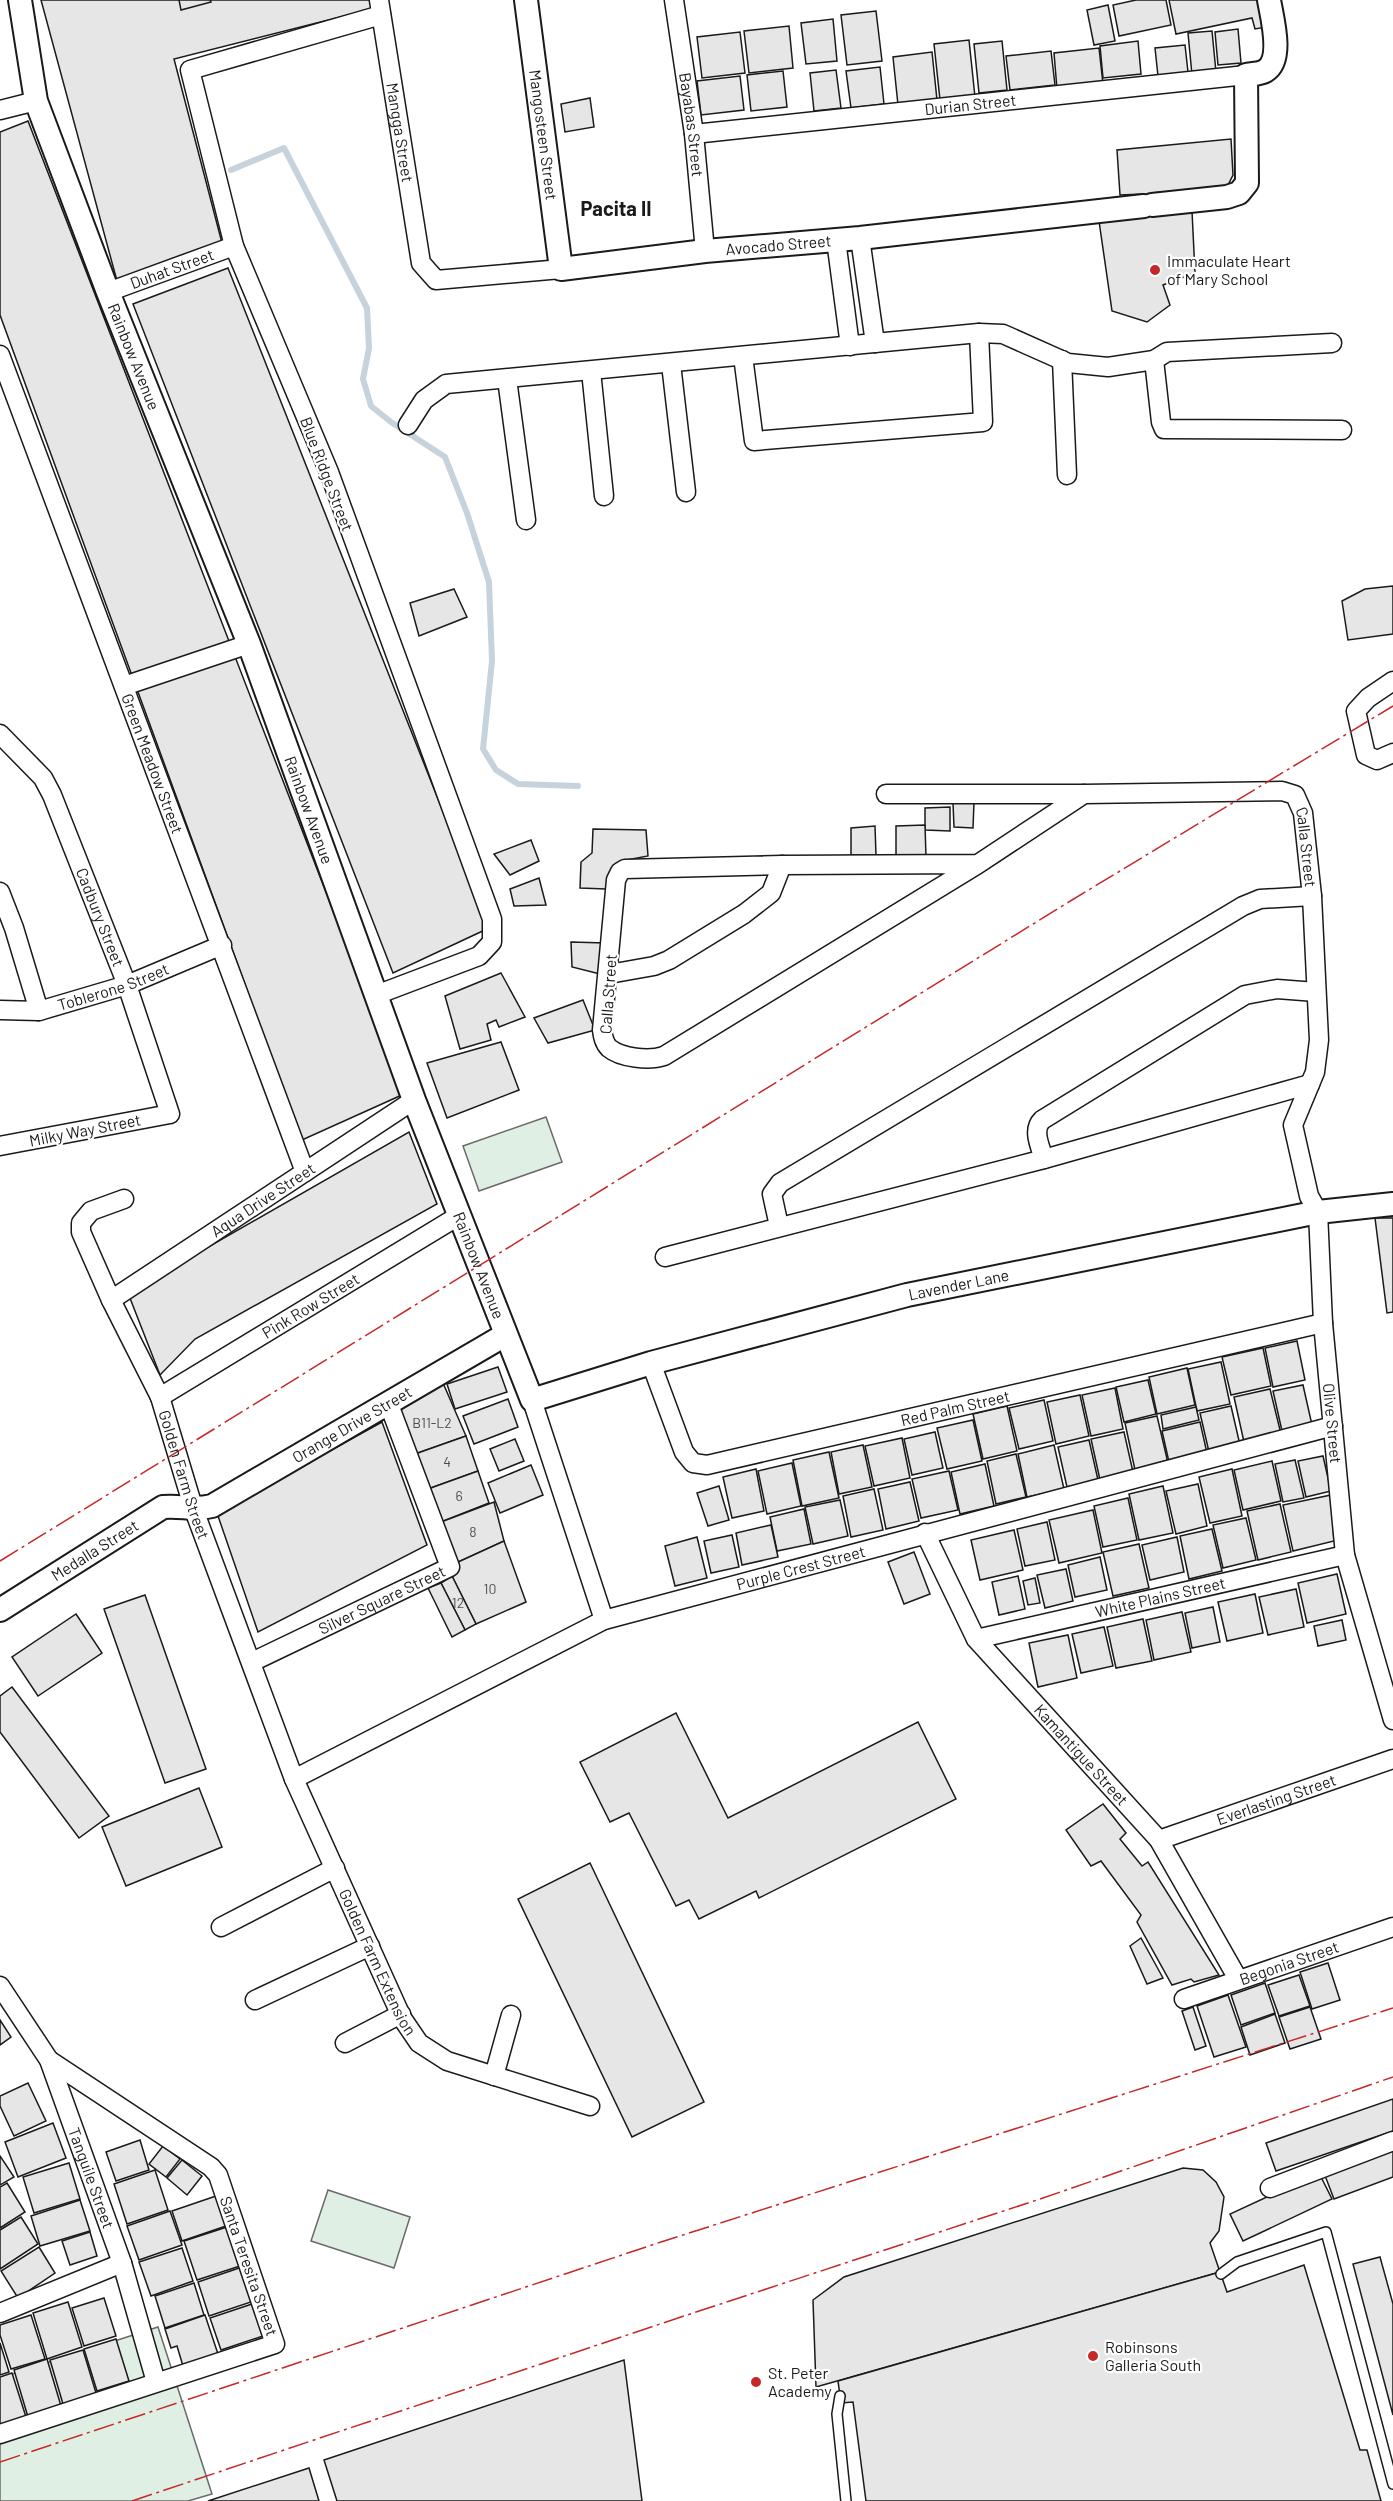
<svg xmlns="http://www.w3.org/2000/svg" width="1393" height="2501" font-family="Barlow,sans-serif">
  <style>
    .green { fill: #e0efe3; stroke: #6a6a6a; stroke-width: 1.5 }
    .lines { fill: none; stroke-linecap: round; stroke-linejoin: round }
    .stream { stroke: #c6d2dc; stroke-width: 6 }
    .building { fill: #e6e6e6; stroke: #1a1a1a; stroke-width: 1.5 }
    .service-casing { stroke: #1a1a1a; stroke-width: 12 }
    .minor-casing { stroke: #1a1a1a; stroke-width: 21 }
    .tertiary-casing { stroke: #1a1a1a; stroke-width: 26 }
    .service { stroke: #fff; stroke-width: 9 }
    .minor { stroke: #fff; stroke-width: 18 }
    .tertiary { stroke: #fff; stroke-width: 22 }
    .power { stroke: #c62828; stroke-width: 1.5; stroke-dasharray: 21 4.5 3 4.5; stroke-linecap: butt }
    .poi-dot { fill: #c62828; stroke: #fff; stroke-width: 2 }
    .labels { text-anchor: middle; stroke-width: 4.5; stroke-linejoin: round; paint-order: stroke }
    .number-label { font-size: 14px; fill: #4d4d4d }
    .street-label { font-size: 16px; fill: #1a1a1a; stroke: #fff }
    .poi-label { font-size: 16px; fill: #1a1a1a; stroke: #fff; text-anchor: start }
    .quarter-label { font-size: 20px; font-weight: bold; fill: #1a1a1a; stroke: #fff }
  </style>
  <rect width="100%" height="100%" fill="#fff"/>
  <g class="green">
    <polygon points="546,1117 562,1162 479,1191 463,1146"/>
    <polygon points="328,2190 410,2217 394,2268 311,2241"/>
    <polygon points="158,2327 212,2494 188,2501 0,2501 0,2378"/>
  </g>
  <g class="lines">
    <polyline class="stream" points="231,170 284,148 367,308 369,348 363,379 371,406 391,422 445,457 467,513 489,582 492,661 483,749 496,770 518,784 578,786"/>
  </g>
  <g class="building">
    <polygon points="41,0 371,0 372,9 174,59 222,243 117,281"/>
    <polygon points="179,0 210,0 211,2 181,10"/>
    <polygon points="1136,0 1166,0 1171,25 1119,36 1113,5"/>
    <polygon points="1169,0 1267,0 1272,26 1255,29 1252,18 1176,34"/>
    <polygon points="1108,5 1115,41 1094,45 1087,10"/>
    <polygon points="876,11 882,61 847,65 841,15"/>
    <polygon points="833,19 837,61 806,64 801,23"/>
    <polygon points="789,26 793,68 749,73 744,31"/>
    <polygon points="1238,29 1241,63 1218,65 1215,32"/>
    <polygon points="1212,31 1216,72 1192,75 1188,33"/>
    <polygon points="740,32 745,73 702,78 697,37"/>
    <polygon points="969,40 975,97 940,100 934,44"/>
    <polygon points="1002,41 1007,90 979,93 974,44"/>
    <polygon points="1138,41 1141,74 1103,78 1100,46"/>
    <polygon points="1185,45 1188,72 1158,76 1155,48"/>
    <polygon points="1099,48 1103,84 1057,89 1054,53"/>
    <polygon points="1051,51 1055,85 1010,90 1006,56"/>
    <polygon points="932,52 937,100 898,105 893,57"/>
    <polygon points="880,67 884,104 851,108 846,71"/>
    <polygon points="836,70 841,108 814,111 810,73"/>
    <polygon points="783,71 787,107 751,111 747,75"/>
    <polygon points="740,76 744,110 701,115 697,81"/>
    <polygon points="590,98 594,127 565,132 561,104"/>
    <polygon points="28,121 404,1094 302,1140 0,315 0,132"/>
    <polygon points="1231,139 1233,175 1227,187 1152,193 1153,215 1192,211 1195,273 1163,285 1170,305 1147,322 1112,311 1099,221 1144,216 1143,194 1120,195 1117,150"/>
    <polygon points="228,268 489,928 393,973 133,304"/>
    <polygon points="1393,586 1393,634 1348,640 1342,601 1365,589"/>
    <polygon points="454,589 467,617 419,636 410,603"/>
    <polygon points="974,802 973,828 954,827 953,803"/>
    <polygon points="950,807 950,831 925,830 925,808"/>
    <polygon points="925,825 926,857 896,855 896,826"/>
    <polygon points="875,826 876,855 851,855 851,828"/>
    <polygon points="593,829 646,830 648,856 627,860 611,869 606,889 580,888 581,862 592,853"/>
    <polygon points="531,840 539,861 510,875 494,854"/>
    <polygon points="539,878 546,905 514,906 510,889"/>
    <polygon points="571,942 605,943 604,975 572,967"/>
    <polygon points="501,973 525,1017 499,1027 496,1020 487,1024 491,1040 460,1049 445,996"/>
    <polygon points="583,1000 595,1030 548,1043 534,1018"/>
    <polygon points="501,1042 519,1090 447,1118 427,1063"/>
    <polygon points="409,1132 437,1204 195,1339 160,1375 128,1293"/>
    <polygon points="1375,1218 1393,1218 1393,1312 1387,1313"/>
    <polygon points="1297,1341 1305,1380 1273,1387 1265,1348"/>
    <polygon points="1263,1348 1271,1386 1231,1395 1222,1357"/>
    <polygon points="1221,1362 1230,1404 1197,1411 1188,1369"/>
    <polygon points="498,1367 507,1392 455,1409 447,1384"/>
    <polygon points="1187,1368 1195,1405 1157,1414 1149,1377"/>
    <polygon points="1148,1380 1156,1414 1124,1422 1116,1387"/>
    <polygon points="443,1383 466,1436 415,1454 400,1410"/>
    <polygon points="1303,1385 1312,1425 1282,1431 1273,1391"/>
    <polygon points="1115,1388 1123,1429 1091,1436 1082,1395"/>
    <polygon points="1270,1389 1281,1434 1244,1442 1234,1397"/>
    <polygon points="1080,1395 1089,1436 1056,1444 1047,1402"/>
    <polygon points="508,1399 518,1427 474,1444 463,1416"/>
    <polygon points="1044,1400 1053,1441 1019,1449 1009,1408"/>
    <polygon points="1007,1406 1017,1451 983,1459 973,1414"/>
    <polygon points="1231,1406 1240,1445 1209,1452 1200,1413"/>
    <polygon points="1196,1407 1199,1420 1163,1429 1161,1415"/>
    <polygon points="1157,1416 1168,1463 1135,1470 1125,1423"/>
    <polygon points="973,1420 982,1461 947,1469 937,1428"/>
    <polygon points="382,1422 427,1545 258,1632 217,1513"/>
    <polygon points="1200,1422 1207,1453 1169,1462 1162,1431"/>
    <polygon points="935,1432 943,1468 912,1475 904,1439"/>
    <polygon points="1124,1432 1133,1472 1100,1480 1091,1439"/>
    <polygon points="466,1436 478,1471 428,1489 415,1454"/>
    <polygon points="902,1438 910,1478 874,1486 865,1446"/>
    <polygon points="515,1439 524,1461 499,1471 490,1449"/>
    <polygon points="1089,1440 1098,1480 1067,1487 1058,1447"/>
    <polygon points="863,1445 872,1487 839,1494 831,1452"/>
    <polygon points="1054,1445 1064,1489 1027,1497 1018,1454"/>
    <polygon points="829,1452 839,1498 802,1506 793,1460"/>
    <polygon points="1016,1454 1026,1497 996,1504 987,1461"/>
    <polygon points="1323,1456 1331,1491 1306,1497 1298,1461"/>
    <polygon points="1295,1460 1304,1498 1283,1502 1275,1464"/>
    <polygon points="1272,1461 1281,1501 1243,1510 1234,1470"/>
    <polygon points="792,1463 801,1506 767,1514 758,1471"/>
    <polygon points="985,1464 994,1506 960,1514 951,1472"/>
    <polygon points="531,1465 543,1495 500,1513 488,1483"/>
    <polygon points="756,1469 764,1511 732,1518 723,1477"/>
    <polygon points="1232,1469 1242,1516 1210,1523 1199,1477"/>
    <polygon points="478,1471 489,1503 441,1522 428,1489"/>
    <polygon points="949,1471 958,1510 921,1518 912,1479"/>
    <polygon points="910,1482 919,1521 886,1529 878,1489"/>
    <polygon points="1198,1484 1207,1526 1176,1534 1166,1491"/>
    <polygon points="719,1486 729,1520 708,1526 697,1493"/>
    <polygon points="1163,1486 1173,1533 1139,1540 1129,1494"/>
    <polygon points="874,1489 883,1530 851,1537 843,1496"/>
    <polygon points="1331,1495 1334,1541 1293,1551 1283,1505"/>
    <polygon points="1128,1498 1137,1540 1103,1547 1094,1506"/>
    <polygon points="840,1500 848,1536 813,1544 805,1507"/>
    <polygon points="494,1502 504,1541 456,1563 441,1522"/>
    <polygon points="1280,1504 1291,1552 1258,1560 1247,1511"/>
    <polygon points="804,1509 811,1544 777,1551 770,1517"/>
    <polygon points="1093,1510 1102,1553 1059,1563 1049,1520"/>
    <polygon points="1246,1518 1256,1560 1223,1568 1213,1525"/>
    <polygon points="1047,1522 1055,1560 1025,1566 1017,1529"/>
    <polygon points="771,1525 778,1557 742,1565 736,1533"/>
    <polygon points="1212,1529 1222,1571 1189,1579 1180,1536"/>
    <polygon points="1014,1530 1023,1570 980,1580 971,1540"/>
    <polygon points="732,1535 739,1567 711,1573 704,1541"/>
    <polygon points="697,1537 707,1578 675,1586 665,1546"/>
    <polygon points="1177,1537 1184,1572 1150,1580 1142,1545"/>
    <polygon points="504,1541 526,1602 476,1624 452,1576 456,1563"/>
    <polygon points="1139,1544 1149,1588 1113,1596 1103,1552"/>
    <polygon points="914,1552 930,1594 904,1604 888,1562"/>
    <polygon points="1100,1557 1107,1590 1075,1597 1068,1565"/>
    <polygon points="1066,1569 1073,1601 1045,1608 1037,1575"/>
    <polygon points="1337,1574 1346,1614 1307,1623 1298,1583"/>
    <polygon points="452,1576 476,1624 465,1630 441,1583"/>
    <polygon points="1018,1576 1025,1609 999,1615 992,1582"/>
    <polygon points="1035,1578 1040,1603 1028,1605 1023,1581"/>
    <polygon points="441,1583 465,1630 452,1637 428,1588"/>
    <polygon points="1296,1589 1304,1627 1268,1635 1259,1597"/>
    <polygon points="1255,1594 1263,1633 1227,1641 1218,1602"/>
    <polygon points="145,1595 206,1769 165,1783 104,1609"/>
    <polygon points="1213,1607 1220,1642 1192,1648 1185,1613"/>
    <polygon points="1182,1612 1191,1652 1154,1660 1146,1620"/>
    <polygon points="76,1614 102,1653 38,1696 12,1657"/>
    <polygon points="1143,1619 1152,1661 1116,1668 1107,1627"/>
    <polygon points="1342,1620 1346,1640 1318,1646 1314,1626"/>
    <polygon points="1104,1627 1113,1666 1081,1673 1072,1634"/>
    <polygon points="1068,1635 1077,1678 1038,1687 1029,1643"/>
    <polygon points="12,1687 109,1816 79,1838 0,1732 0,1696"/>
    <polygon points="676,1713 728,1818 918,1722 956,1799 759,1898 756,1891 699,1919 689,1900 676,1906 629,1813 610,1822 580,1762"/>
    <polygon points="199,1788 222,1847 126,1886 102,1827"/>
    <polygon points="1103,1804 1126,1833 1120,1839 1142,1866 1148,1862 1219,1975 1194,1982 1191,1979 1172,1985 1137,1922 1141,1915 1101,1861 1091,1866 1066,1830"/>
    <polygon points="590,1863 704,2102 632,2137 518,1899"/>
    <polygon points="1141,1938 1163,1978 1147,1984 1130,1946"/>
    <polygon points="1328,1963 1340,2000 1312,2009 1300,1972"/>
    <polygon points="1299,1975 1310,2006 1279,2016 1268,1985"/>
    <polygon points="1265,1983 1275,2013 1241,2025 1231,1995"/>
    <polygon points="1228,1995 1246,2047 1214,2057 1197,2006"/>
    <polygon points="1193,2007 1206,2046 1195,2050 1182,2011"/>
    <polygon points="1310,2007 1321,2039 1290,2049 1279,2017"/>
    <polygon points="1275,2014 1285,2043 1250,2055 1241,2027"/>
    <polygon points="0,2020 11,2037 0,2045"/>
    <polygon points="28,2083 46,2121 14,2136 0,2106 0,2096"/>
    <polygon points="1393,2099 1393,2131 1276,2171 1266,2143"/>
    <polygon points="53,2123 66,2158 18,2177 5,2142"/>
    <polygon points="140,2140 149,2170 116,2181 106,2152"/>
    <polygon points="163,2146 180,2159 166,2177 149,2164"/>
    <polygon points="1393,2147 1393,2177 1334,2199 1324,2173"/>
    <polygon points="0,2156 14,2177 0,2185"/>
    <polygon points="182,2160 202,2176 187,2195 167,2178"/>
    <polygon points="69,2163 80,2199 34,2213 23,2177"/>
    <polygon points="1183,2168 1203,2170 1216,2182 1224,2197 1219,2231 1210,2243 1220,2272 816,2387 813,2300 844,2277"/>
    <polygon points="155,2170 168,2210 127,2224 114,2184"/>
    <polygon points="1319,2173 1332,2199 1243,2241 1230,2214"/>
    <polygon points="7,2183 25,2212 0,2228 0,2187"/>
    <polygon points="216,2196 226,2226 182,2241 172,2211"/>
    <polygon points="80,2200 90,2231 40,2246 31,2216"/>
    <polygon points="170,2211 182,2245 139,2260 127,2226"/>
    <polygon points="21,2217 38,2244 0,2269 0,2230"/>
    <polygon points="227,2227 240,2266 197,2280 184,2241"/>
    <polygon points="90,2232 97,2256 70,2265 62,2241"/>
    <polygon points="39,2247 55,2273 18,2298 1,2271"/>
    <polygon points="182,2248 193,2281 151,2296 139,2262"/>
    <polygon points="1380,2257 1393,2304 1393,2415 1353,2264"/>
    <polygon points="1304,2265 1360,2450 1367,2450 1381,2501 866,2501 853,2402 841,2403 838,2381 1220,2272 1227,2292"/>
    <polygon points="245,2266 257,2300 209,2316 198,2282"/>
    <polygon points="194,2283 204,2315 165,2328 155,2296"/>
    <polygon points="104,2298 116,2336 84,2346 72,2308"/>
    <polygon points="68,2302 82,2347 47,2359 33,2313"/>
    <polygon points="252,2304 263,2336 221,2350 210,2318"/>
    <polygon points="31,2315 45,2359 11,2369 0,2335 0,2325"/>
    <polygon points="205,2315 218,2354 183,2366 177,2346 171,2348 165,2329"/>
    <polygon points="116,2339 129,2381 97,2391 84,2349"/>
    <polygon points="0,2343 9,2372 0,2375"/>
    <polygon points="83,2350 96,2393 63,2404 50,2360"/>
    <polygon points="47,2359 61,2406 28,2417 14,2370"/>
    <polygon points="624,2360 642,2501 337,2501 324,2460"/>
    <polygon points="12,2373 26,2417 0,2426 0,2377"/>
    <polygon points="309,2468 319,2501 208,2501"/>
  </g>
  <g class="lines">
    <defs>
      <g id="service">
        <polyline points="1221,2274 1237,2262 1326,2232 1393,2484"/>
        <polyline points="840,2396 837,2414 846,2501"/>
      </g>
      <g id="minor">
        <path id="s1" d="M379 0 421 263 436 280 561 269"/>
        <path id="s2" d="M674 0 694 134 705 251"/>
        <polyline points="0,110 36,101"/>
        <path id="s3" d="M694 134 1246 75"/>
        <polyline points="860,238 875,343"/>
        <polyline points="836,240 850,346"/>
        <path id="s4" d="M108 292 234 246"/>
        <path id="s5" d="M0 355 305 1172"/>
        <polyline points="743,356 754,441 983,422 979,333"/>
        <polyline points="1062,360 1067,475"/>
        <polyline points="1154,360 1161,422 1164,429 1342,430"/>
        <polyline points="671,364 686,492"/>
        <polyline points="591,371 604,496"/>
        <polyline points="507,379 526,520"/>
        <polyline points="408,425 424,400 446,384 979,333 1003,334 1068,363 1108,367 1154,360 1167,352 1332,343"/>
        <polyline points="1393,681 1368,698 1356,711 1366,755 1377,760 1393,753"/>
        <polyline points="124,686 249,644"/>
        <path id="s6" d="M0 734 43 778 52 795 127 985 170 1114 0 1146"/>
        <polyline points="886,794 1084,794"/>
        <path id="s7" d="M978 864 782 865 625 869 620 872 616 880 602 1030C603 1037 604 1043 609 1048 621 1058 649 1061 664 1056L978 864 1084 794 1282 791 1295 795 1303 813 1312 896 1319 1040 1315 1072 1293 1125 1309 1196 1318 1212 1323 1323 1345 1555 1393 1720"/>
        <polyline points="0,892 14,928 39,1011"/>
        <polyline points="609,974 654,966 669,960 744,914 771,893 782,865"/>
        <polyline points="376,995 479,956 492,942 492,919 329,472 234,246 190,70 381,15"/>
        <path id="s8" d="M0 1010 39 1011 127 985 222 945"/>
        <path d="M1044 1159C1040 1146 1032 1130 1042 1120L1245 995 1277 989 1316 992"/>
        <path id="s9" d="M124 1199 91 1211 81 1223V1232L111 1300 160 1397 194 1510 294 1779 402 2018 419 2043 447 2061 590 2106"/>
        <polyline points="779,1226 772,1194 780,1183 1243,906 1260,899 1312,896"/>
        <polyline points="665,1257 1044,1159 1310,1084"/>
        <path id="s10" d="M111 1300 414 1100"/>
        <path id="s11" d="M651 1363 684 1452 693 1463 707 1465 1323 1323"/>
        <path id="s12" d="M160 1397 460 1215"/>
        <polyline points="532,1400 604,1620"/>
        <path id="s13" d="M925 1533 976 1639 1159 1840 1238 1979"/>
        <path id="s14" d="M976 1639 1345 1555"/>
        <path id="s15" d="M252 1662 450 1567 388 1402"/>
        <path id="s16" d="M294 1779 604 1620 1333 1426"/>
        <path id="s17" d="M1159 1840 1393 1759"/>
        <polyline points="221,1927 335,1868"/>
        <path id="s18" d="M0 1986 49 2060 122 2263 156 2382"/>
        <path id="s19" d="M1184 1999 1393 1927"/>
        <polyline points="255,2000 370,1946"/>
        <polyline points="345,2043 401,2014"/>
        <polyline points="494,2076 511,2015"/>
        <polyline points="1270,2188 1393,2141"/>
        <polyline points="0,2313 122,2263"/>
        <polyline points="0,2434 275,2344 218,2175 211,2167 49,2060"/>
      </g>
      <g id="tertiary">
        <path id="s20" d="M20 0 36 101 108 292 249 644 414 1100 532 1400 651 1363 907 1295 1318 1212 1393 1204"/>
        <path id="s21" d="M526 0 561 269 705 251 860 238 1144 206"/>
        <path d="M1152 205 1227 197 1239 193 1247 183 1246 75C1251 74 1260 74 1265 71 1284 60 1272 18 1269 0"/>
        <path id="s22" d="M0 1610 163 1507C182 1505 192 1511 212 1506L505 1335"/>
      </g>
    </defs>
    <use href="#service" class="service-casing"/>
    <use href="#minor" class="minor-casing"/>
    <use href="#tertiary" class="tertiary-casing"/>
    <use href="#service" class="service"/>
    <use href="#minor" class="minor"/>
    <use href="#tertiary" class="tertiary"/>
    <g class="power">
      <polyline points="0,1561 1072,900 1393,706"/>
      <polyline points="0,2462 661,2242 1393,2008"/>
      <polyline points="132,2501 678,2318 1043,2198 1393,2077"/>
    </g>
  </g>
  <g class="poi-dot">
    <circle cx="1155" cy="270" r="6"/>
    <circle cx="1093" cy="2356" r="6"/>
    <circle cx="756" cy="2382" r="6"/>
  </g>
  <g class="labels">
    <g class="number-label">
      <text x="432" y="1428">B11-L2</text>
      <text x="447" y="1467">4</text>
      <text x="459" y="1501">6</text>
      <text x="473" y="1537">8</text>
      <text x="490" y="1594">10</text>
      <text x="458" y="1608">12</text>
    </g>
    <g class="street-label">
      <text dy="6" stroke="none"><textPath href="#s3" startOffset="278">Durian Street</textPath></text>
      <text dy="6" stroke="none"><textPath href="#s2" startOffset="126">Bayabas Street</textPath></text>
      <text dy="6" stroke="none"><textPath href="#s1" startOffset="134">Mangga Street</textPath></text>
      <text dy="6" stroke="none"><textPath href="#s21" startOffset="136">Mangosteen Street</textPath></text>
      <text dy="6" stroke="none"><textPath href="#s21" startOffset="490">Avocado Street</textPath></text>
      <text dy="6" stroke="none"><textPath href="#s4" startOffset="68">Duhat Street</textPath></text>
      <text dy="6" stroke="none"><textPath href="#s20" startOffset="376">Rainbow Avenue</textPath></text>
      <text transform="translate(327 474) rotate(69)" y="6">Blue Ridge Street</text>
      <text dy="6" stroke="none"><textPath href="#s5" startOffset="436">Green Meadow Street</textPath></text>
      <text dy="6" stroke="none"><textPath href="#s20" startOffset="862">Rainbow Avenue</textPath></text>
      <text dy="6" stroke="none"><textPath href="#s7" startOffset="1356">Calla Street</textPath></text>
      <text dy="6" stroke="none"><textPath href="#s6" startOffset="212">Cadbury Street</textPath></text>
      <text dy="6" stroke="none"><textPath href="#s8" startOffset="117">Toblerone Street</textPath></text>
      <text transform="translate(608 994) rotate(-86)" y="6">Calla Street</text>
      <text transform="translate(85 1130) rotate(-11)" y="6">Milky Way Street</text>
      <text dy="6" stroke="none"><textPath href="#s10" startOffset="182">Aqua Drive Street</textPath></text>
      <text dy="6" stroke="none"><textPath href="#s20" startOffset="1348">Rainbow Avenue</textPath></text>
      <text dy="6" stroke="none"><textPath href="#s20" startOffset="1935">Lavender Lane</textPath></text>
      <text dy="6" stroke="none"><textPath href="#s12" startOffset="176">Pink Row Street</textPath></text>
      <text dy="6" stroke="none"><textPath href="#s11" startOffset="378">Red Palm Street</textPath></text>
      <text dy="6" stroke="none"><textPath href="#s7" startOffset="1942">Olive Street</textPath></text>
      <text dy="6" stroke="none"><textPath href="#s22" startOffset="404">Orange Drive Street</textPath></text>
      <text dy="6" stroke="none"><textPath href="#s9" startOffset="324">Golden Farm Street</textPath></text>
      <text dy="6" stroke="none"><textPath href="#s22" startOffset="112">Medalla Street</textPath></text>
      <text dy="6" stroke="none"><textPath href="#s16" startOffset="552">Purple Crest Street</textPath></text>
      <text dy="6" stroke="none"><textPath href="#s14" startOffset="189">White Plains Street</textPath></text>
      <text dy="6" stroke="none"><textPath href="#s15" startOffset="144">Silver Square Street</textPath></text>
      <text dy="6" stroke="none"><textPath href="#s13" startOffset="274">Kamantigue Street</textPath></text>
      <text dy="6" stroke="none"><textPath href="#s17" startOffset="124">Everlasting Street</textPath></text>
      <text dy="6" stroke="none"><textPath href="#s9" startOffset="849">Golden Farm Extension</textPath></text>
      <text dy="6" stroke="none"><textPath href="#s19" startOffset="111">Begonia Street</textPath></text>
      <text dy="6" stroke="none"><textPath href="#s18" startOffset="214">Tanguile Street</textPath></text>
      <text transform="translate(249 2266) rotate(71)" y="6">Santa Teresita Street</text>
    </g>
    <g class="poi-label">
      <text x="1167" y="267">Immaculate Heart<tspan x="1167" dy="18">of Mary School</tspan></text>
      <text x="1105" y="2353">Robinsons<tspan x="1105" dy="18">Galleria South</tspan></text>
      <text x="768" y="2379">St. Peter<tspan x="768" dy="18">Academy</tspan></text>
    </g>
    <g class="quarter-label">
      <text x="616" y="216">Pacita II</text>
    </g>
  </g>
</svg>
